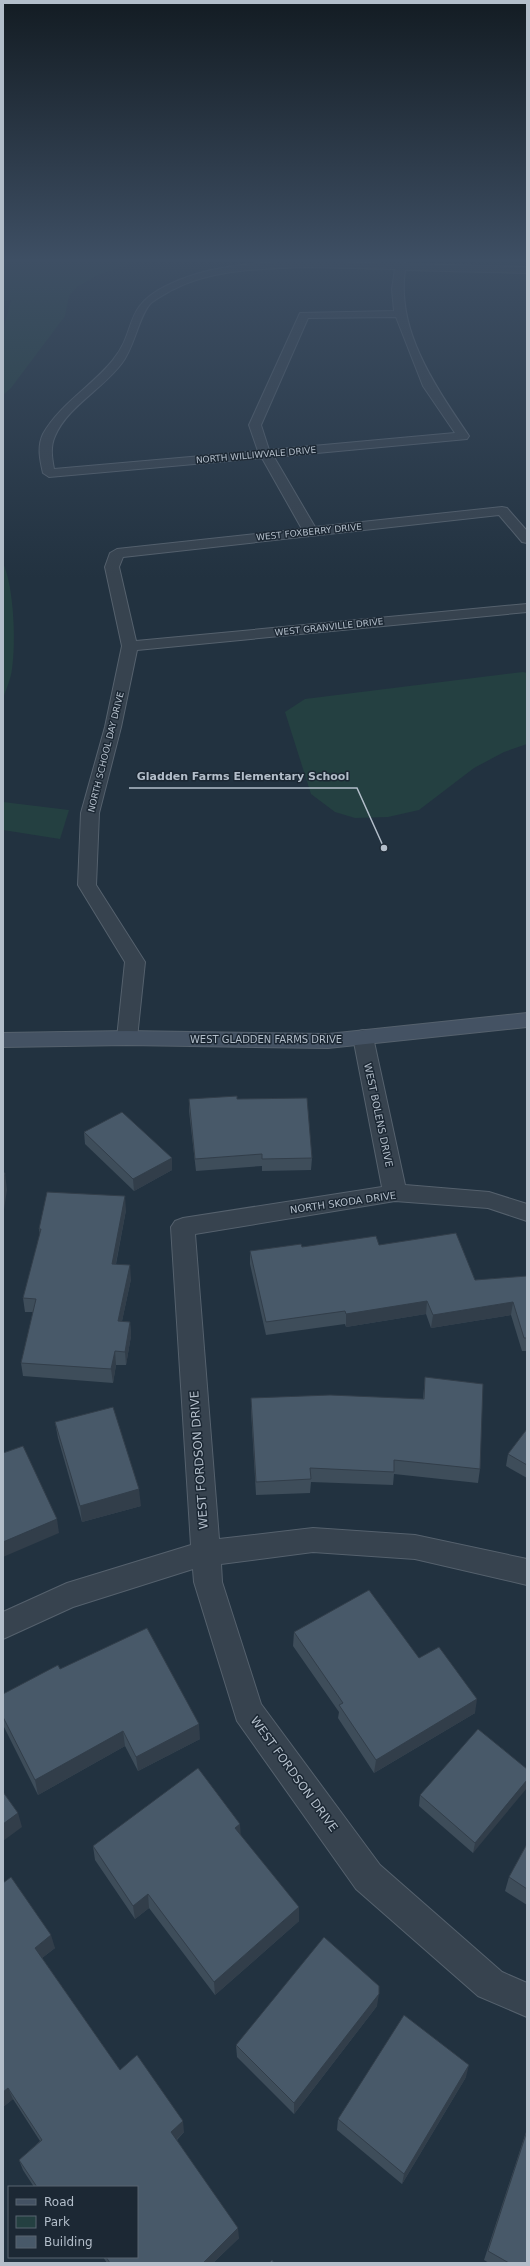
<svg xmlns="http://www.w3.org/2000/svg" width="530" height="2266" font-family="'DejaVu Sans',sans-serif">
  <style>
    .green { fill: #244041 }
    .lines { fill: none; stroke-linecap: round; stroke-linejoin: round }
    .street-casing { stroke: #55616d; stroke-width: 2 }
    .secondary-casing { stroke: #55616d; stroke-width: 2 }
    .street { fill: #37434f; fill-rule: evenodd }
    .secondary { fill: #445263; fill-rule: evenodd }
    .wall { fill: #3e4d5a }
    .shaded-wall { fill: #323e4a }
    .building { fill: #485969; stroke: #323e4a }
    .labels { text-anchor: middle; stroke-width: 3; stroke-linejoin: round; paint-order: stroke }
    .far-street-label { font-size: 9px; fill: #b3beca; stroke: #1c2834 }
    .street-label { font-size: 10px; fill: #b3beca; stroke: #1c2834 }
    .near-street-label { font-size: 12px; fill: #b3beca; stroke: #1c2834 }
    .leader { fill: none; stroke: #b3beca; stroke-width: 1.5 }
    .callout-dot { fill: #b3beca; stroke: #1c2834; stroke-width: 1.5 }
    .callout-label { font-size: 11px; text-anchor: middle; font-weight: bold; fill: #b3beca; stroke: #1c2834; stroke-width: 3; stroke-linejoin: round; paint-order: stroke }
  </style>
  <rect width="100%" height="100%" fill="#223240"/>
  <g class="green">
    <polygon points="3,261 139,261 98,275 78,286 69,296 65,316 11,388 3,395 3,330 11,300 3,301"/>
    <polygon points="479,261 527,261 527,265 478,263"/>
    <path d="M3 563C14 587 16 643 12 669 11 679 6 689 3 699Z"/>
    <polygon points="523,672 527,673 527,744 504,752 474,768 419,810 388,817 355,818 335,812 311,794 285,712 305,699"/>
    <polygon points="3,802 69,810 60,839 3,830"/>
  </g>
  <g class="lines">
    <defs>
      <g id="street">
        <path d="M305 261 396 264V261H406L405 264 527 267V273L405 270C396 331 436 387 469 436L467 439 274 457 315 527 502 507 507 508 527 531V543L522 542 499 515 123 557 119 567 136 641 527 604V612L137 650 121 727 99 813 96 885 145 962 137 1038 134 1043 127 1045 120 1043 117 1038 125 962 78 885 81 813 105 727 122 646 105 567 110 553 117 549 302 529 262 458 49 477 43 473C40 460 37 447 43 434 60 404 92 386 113 360 138 329 122 308 166 286 208 264 259 263 305 261ZM305 267 395 269 392 289 394 311 300 313 249 425 258 451 54 469C52 458 50 447 55 436 68 406 103 389 122 363 135 346 139 315 151 303 157 298 165 294 172 290 211 269 261 269 305 267ZM396 317 423 386 455 433 269 450 261 425 308 318Z"/>
        <polygon points="363,1030 370,1032 373,1037 405,1185 489,1192 527,1204 527,1221 488,1208 395,1201 195,1234 219,1539 313,1528 415,1535 527,1559 527,1585 415,1559 313,1552 221,1564 222,1582 261,1704 380,1865 502,1972 527,1983 527,2017 478,1996 356,1889 237,1721 194,1582 193,1569 73,1607 3,1639 3,1612 67,1583 191,1545 171,1227 175,1221 183,1218 382,1187 353,1037 356,1032"/>
      </g>
      <polygon id="secondary" points="527,1013 527,1027 328,1048 127,1045 3,1047 3,1033 127,1031 328,1034"/>
    </defs>
    <use href="#street" class="street-casing"/>
    <use href="#secondary" class="secondary-casing"/>
    <use href="#street" class="street"/>
    <use href="#secondary" class="secondary"/>
  </g>
  <g class="wall">
    <polygon points="189,1099 237,1099 312,1158 311,1170 262,1171 262,1166 196,1171 189,1111"/>
    <polygon points="84,1132 172,1158 172,1170 134,1191 85,1144"/>
    <polygon points="126,1210 116,1264 131,1279 122,1321 130,1322 131,1336 126,1365 116,1365 113,1383 23,1376 21,1363 33,1312 25,1312 23,1298 40,1235 39,1229"/>
    <polygon points="379,1245 475,1280 527,1276 527,1351 522,1351 511,1315 431,1328 426,1314 346,1327 345,1324 266,1335 250,1264 250,1251 302,1247"/>
    <polygon points="425,1377 480,1469 478,1483 394,1474 393,1485 311,1482 310,1493 256,1495 251,1411 251,1398 423,1399"/>
    <polygon points="55,1422 141,1506 82,1522 58,1438"/>
    <polygon points="527,1429 527,1478 506,1466 508,1454"/>
    <polygon points="294,1632 419,1658 475,1713 374,1773 338,1718 339,1712 293,1646"/>
    <polygon points="60,1669 200,1739 138,1771 125,1746 38,1795 3,1725 3,1694"/>
    <polygon points="527,1769 473,1853 419,1806 420,1795"/>
    <polygon points="241,1836 299,1921 215,1995 149,1908 135,1919 95,1860 93,1846"/>
    <polygon points="527,1844 527,1905 505,1891 509,1877"/>
    <polygon points="3,1883 55,1948 42,1958 120,2070 184,2132 177,2140 239,2238 213,2263 107,2263 103,2257 137,2257 137,2187 34,2187 23,2170 19,2160 40,2141 13,2099 3,2107"/>
    <polygon points="377,2006 294,2114 237,2057 236,2045"/>
    <polygon points="466,2077 402,2184 337,2130 338,2119"/>
    <polygon points="527,2129 527,2263 489,2263 484,2260"/>
  </g>
  <g class="shaded-wall">
    <polygon points="172,1158 172,1170 134,1191 133,1179"/>
    <polygon points="5,1173 7,1190 3,1216 3,1184"/>
    <polygon points="125,1196 126,1210 113,1278 112,1264"/>
    <polygon points="130,1265 131,1279 119,1335 118,1321"/>
    <polygon points="427,1301 426,1314 346,1327 346,1314"/>
    <polygon points="513,1302 511,1315 431,1328 433,1315"/>
    <polygon points="130,1322 131,1336 126,1365 125,1352"/>
    <polygon points="115,1351 116,1365 113,1383 111,1369"/>
    <polygon points="139,1489 141,1506 82,1522 80,1506"/>
    <polygon points="57,1519 59,1533 3,1557 3,1542"/>
    <polygon points="477,1699 475,1713 374,1773 376,1760"/>
    <polygon points="199,1724 200,1739 138,1771 136,1757"/>
    <polygon points="123,1731 125,1746 38,1795 35,1780"/>
    <polygon points="527,1780 527,1788 473,1853 475,1843"/>
    <polygon points="18,1813 22,1827 3,1841 3,1824"/>
    <polygon points="240,1824 241,1838 235,1828"/>
    <polygon points="148,1894 149,1908 135,1919 133,1906"/>
    <polygon points="299,1907 299,1921 215,1995 214,1982"/>
    <polygon points="51,1935 55,1948 38,1961 35,1948"/>
    <polygon points="379,1994 377,2006 294,2114 294,2103"/>
    <polygon points="469,2065 466,2077 402,2184 404,2174"/>
    <polygon points="8,2088 13,2099 3,2107 3,2092"/>
    <polygon points="183,2121 184,2132 173,2143 171,2132"/>
    <polygon points="238,2228 239,2238 213,2263 203,2263"/>
  </g>
  <g class="building">
    <polygon points="237,1096 237,1099 307,1098 312,1158 262,1159 262,1154 195,1159 189,1099"/>
    <polygon points="122,1112 172,1158 133,1179 84,1132"/>
    <polygon points="3,1173 5,1173 3,1184"/>
    <polygon points="47,1192 125,1196 112,1264 130,1265 118,1321 130,1322 125,1352 115,1351 111,1369 21,1363 36,1299 23,1298 41,1229 39,1229"/>
    <polygon points="456,1233 475,1280 527,1276 527,1338 524,1338 513,1302 433,1315 427,1301 346,1314 345,1311 266,1322 250,1251 301,1244 302,1247 376,1236 379,1245"/>
    <polygon points="425,1377 483,1384 480,1469 394,1460 394,1472 310,1468 311,1479 256,1482 251,1398 330,1395 424,1399"/>
    <polygon points="113,1407 139,1489 80,1506 55,1422"/>
    <polygon points="527,1429 527,1465 508,1454"/>
    <polygon points="23,1446 57,1519 3,1542 3,1453"/>
    <polygon points="369,1590 419,1658 439,1647 477,1699 376,1760 339,1705 343,1703 294,1632"/>
    <polygon points="147,1628 199,1724 136,1757 123,1731 35,1780 3,1717 3,1694 58,1665 60,1669"/>
    <polygon points="478,1729 527,1769 527,1780 475,1843 420,1795"/>
    <polygon points="198,1768 240,1824 235,1828 299,1907 214,1982 148,1894 133,1906 93,1846"/>
    <polygon points="3,1792 18,1813 3,1824"/>
    <polygon points="527,1844 527,1889 509,1877"/>
    <polygon points="11,1877 51,1935 35,1948 120,2070 137,2055 183,2121 171,2132 238,2228 203,2263 110,2263 106,2257 137,2257 137,2187 37,2187 19,2160 42,2140 8,2088 3,2092 3,1883"/>
    <polygon points="324,1937 379,1986 379,1994 294,2103 236,2045"/>
    <polygon points="404,2015 469,2065 404,2174 338,2119"/>
    <polygon points="527,2131 527,2263 509,2263 488,2251"/>
    <polygon points="272,2260 274,2263 269,2263"/>
  </g>
  <linearGradient id="sky" x2="0" y2="1"><stop stop-color="#131c23"/><stop offset="0.45" stop-color="#3e4f64"/><stop offset="1" stop-color="#3e4f64" stop-opacity="0"/></linearGradient>
  <rect width="530" height="578" fill="url(#sky)"/>
  <g class="labels">
    <g class="far-street-label">
      <text transform="translate(256 455) rotate(-5)" y="3">NORTH WILLIWVALE DRIVE</text>
      <text transform="translate(309 532) rotate(-6)" y="3">WEST FOXBERRY DRIVE</text>
      <text transform="translate(329 627) rotate(-6)" y="3">WEST GRANVILLE DRIVE</text>
      <text transform="translate(106 752) rotate(-76)" y="3">NORTH SCHOOL DAY DRIVE</text>
    </g>
    <g class="street-label">
      <text x="266" y="1043">WEST GLADDEN FARMS DRIVE</text>
      <text transform="translate(379 1115) rotate(78)" y="4">WEST BOLENS DRIVE</text>
      <text transform="translate(343 1202) rotate(-8)" y="4">NORTH SKODA DRIVE</text>
    </g>
    <g class="near-street-label">
      <text transform="translate(199 1460) rotate(-94)" y="4">WEST FORDSON DRIVE</text>
      <text transform="translate(294 1774) rotate(54)" y="4">WEST FORDSON DRIVE</text>
    </g>
  </g>
  <path class="leader" d="M384 848L357 788H129"/>
  <circle class="callout-dot" cx="384" cy="848" r="4"/>
  <g class="callout-label">
    <text x="243" y="780">Gladden Farms Elementary School</text>
  </g>
  <rect width="530" height="2266" fill="none" stroke="#b3beca" stroke-width="8"/>
  <rect x="8" y="2186" width="130" height="72" fill="#1c2834" stroke="#586470"/>
  <rect x="16" y="2199" width="20" height="6" fill="#445263" stroke="#586470"/>
  <text x="44" y="2206" font-size="12" fill="#b3beca">Road</text>
  <rect x="16" y="2216" width="20" height="12" fill="#244041" stroke="#586470"/>
  <text x="44" y="2226" font-size="12" fill="#b3beca">Park</text>
  <rect x="16" y="2236" width="20" height="12" fill="#485969" stroke="#586470"/>
  <text x="44" y="2246" font-size="12" fill="#b3beca">Building</text>
</svg>
